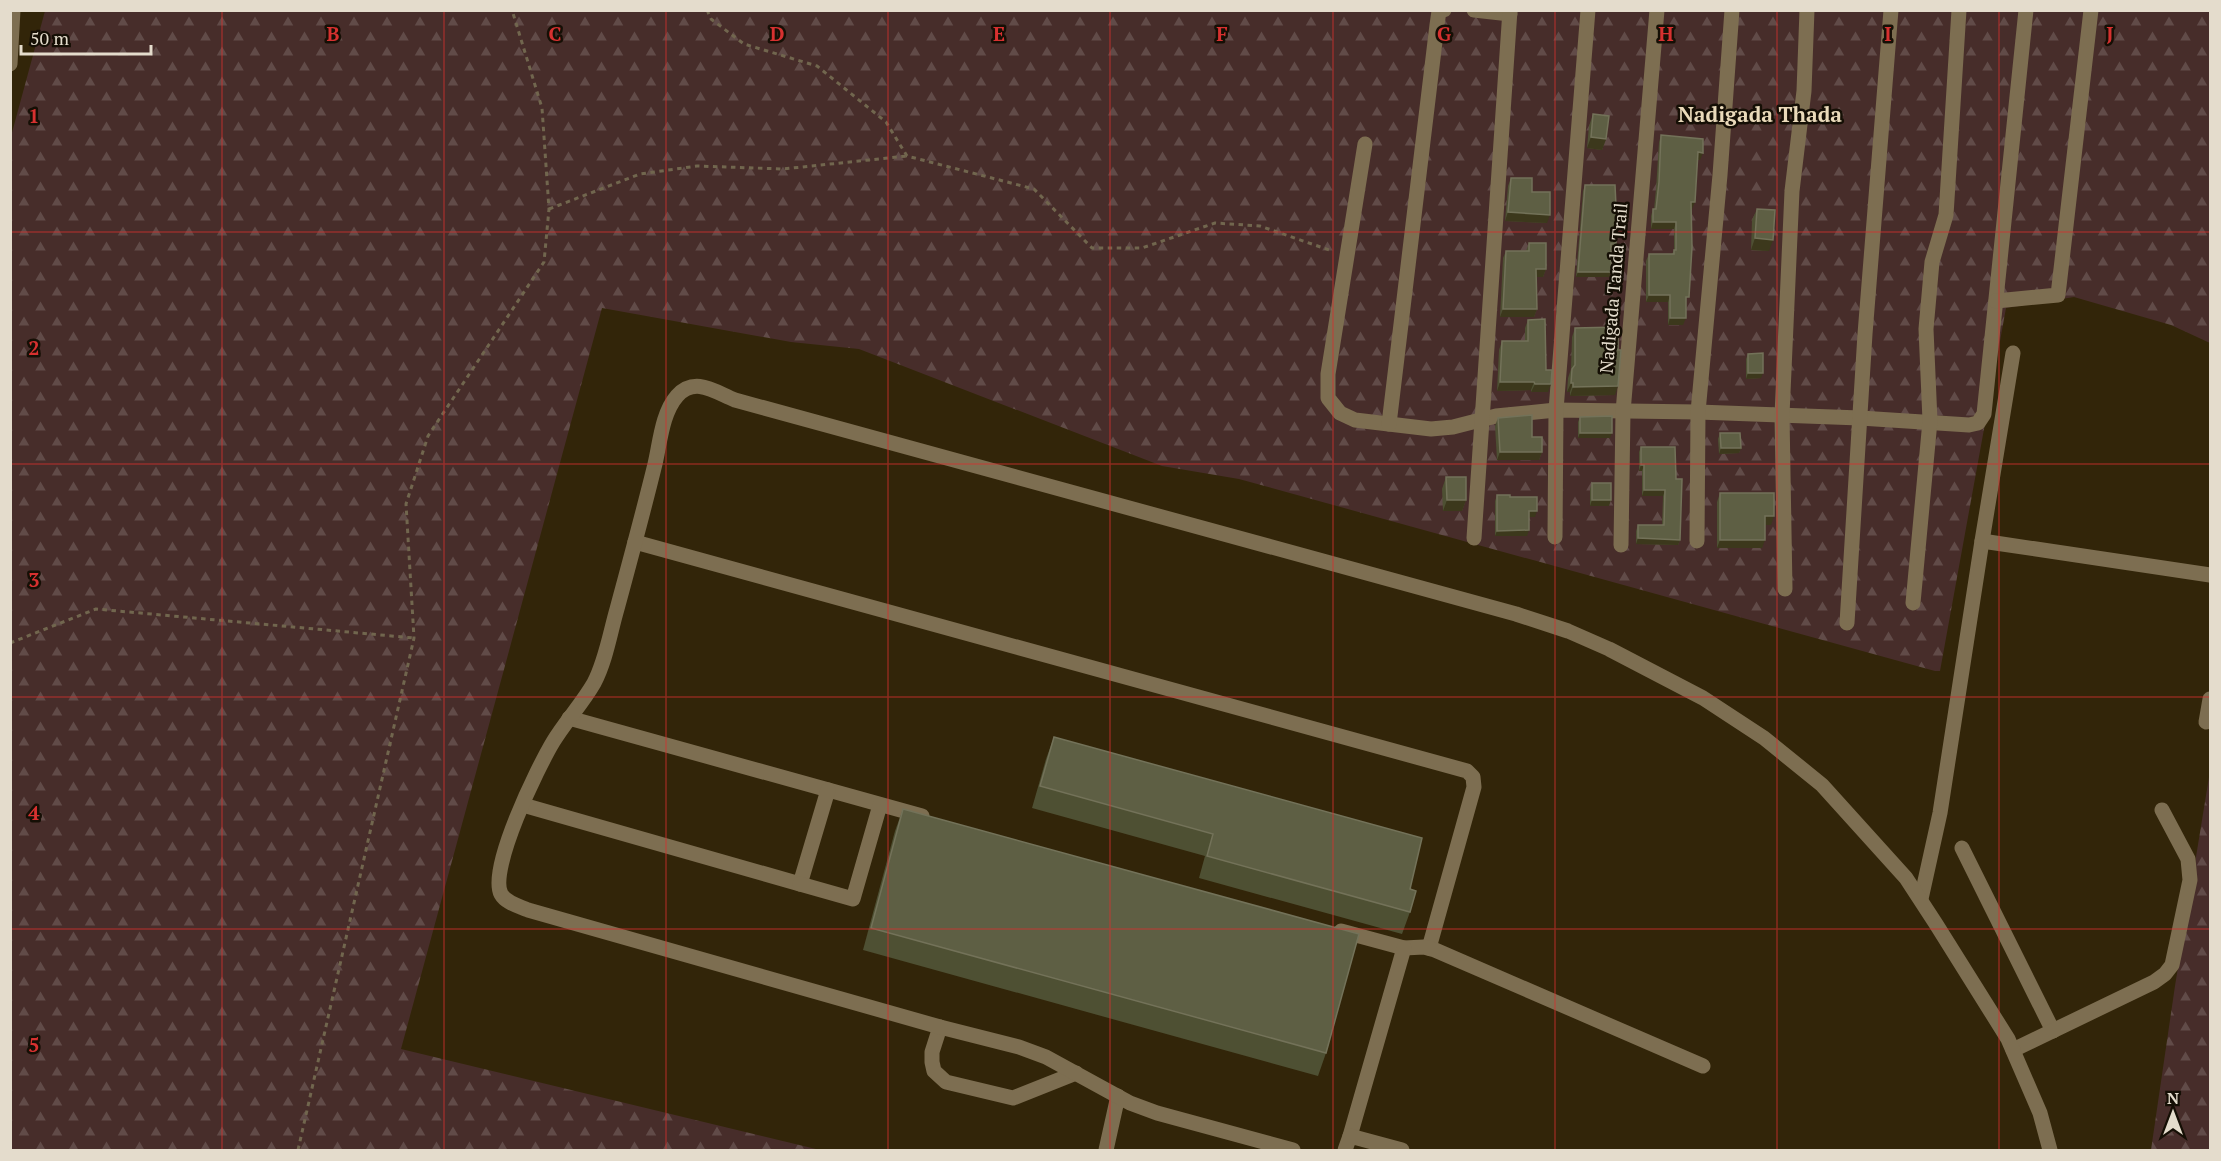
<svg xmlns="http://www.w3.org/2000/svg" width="2221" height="1161" font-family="'PT Serif',serif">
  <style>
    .forest { fill: url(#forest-firs) }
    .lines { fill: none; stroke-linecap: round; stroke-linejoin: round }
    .path { stroke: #71664e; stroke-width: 3; stroke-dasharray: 4.5 4.5; stroke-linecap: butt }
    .minor { stroke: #7d6e51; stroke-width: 15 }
    .wall { fill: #4e5033 }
    .shaded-wall { fill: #3c381c }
    .building { fill: #5e5f44; stroke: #737259; stroke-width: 1.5 }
    .grid { fill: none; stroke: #d73130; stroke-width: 1.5; stroke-opacity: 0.55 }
    .labels { text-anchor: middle; stroke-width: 5; stroke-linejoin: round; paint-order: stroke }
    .street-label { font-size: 18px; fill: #e4dccc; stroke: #150f05 }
    .quarter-label { font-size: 21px; font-weight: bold; fill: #eadaba; stroke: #150f05 }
    .grid-label { font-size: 20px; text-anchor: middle; font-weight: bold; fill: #d73130; stroke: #150f05; stroke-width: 5; stroke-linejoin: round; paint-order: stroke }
  </style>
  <defs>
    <pattern id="forest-firs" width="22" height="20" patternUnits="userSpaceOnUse" patternTransform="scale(1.5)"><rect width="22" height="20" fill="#472d2a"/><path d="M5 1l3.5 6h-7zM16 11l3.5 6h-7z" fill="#614b48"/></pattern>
  </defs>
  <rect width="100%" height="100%" fill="#322509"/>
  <g class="forest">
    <polygon points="45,11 2210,11 2210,343 2171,325 2074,297 2006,308 1940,671 1935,671 1239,479 1162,466 859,349 791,342 602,308 401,1049 820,1150 11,1150 10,140"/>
    <polygon points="2210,771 2210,1150 2151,1150 2175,986"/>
  </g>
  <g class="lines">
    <g class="path">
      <polyline points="707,10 711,19 744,44 817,66 886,122 907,156 1034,189 1092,248 1142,248 1215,223 1260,226 1332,251"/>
      <polyline points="549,209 640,174 697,166 783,169 907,156"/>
      <polyline points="10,643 96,609 414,638"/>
      <polyline points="298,1150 414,638 406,504 428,436 544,262 549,209 542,108 512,10"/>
    </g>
    <g class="minor">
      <polyline points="1474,10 1510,14"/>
      <polyline points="10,64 13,10"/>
      <polyline points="1365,144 1328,374 1328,398 1340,413 1355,420 1431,429 1453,427 1496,416 1556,410 1698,412 1860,418 1969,425 1978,423 1984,414 2026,10"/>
      <polyline points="1996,301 2058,295 2091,10"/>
      <polyline points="1389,424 1437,25 1439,11 1444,10"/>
      <polyline points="1555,537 1556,410 1588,10"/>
      <polyline points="1474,538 1510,10"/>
      <polyline points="1697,541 1698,412 1720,175 1732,10"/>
      <polyline points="1982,541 2210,575"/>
      <polyline points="635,542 1467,771 1473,777 1474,787 1429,948"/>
      <polyline points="1621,545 1623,412 1657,10"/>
      <polyline points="1785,589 1782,415 1792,191 1804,91 1807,10"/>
      <polyline points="1913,603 1930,421 1926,329 1932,262 1946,215 1959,10"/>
      <polyline points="1847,623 1865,334 1891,10"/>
      <polyline points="569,718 922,816"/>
      <polyline points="2206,722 2210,699"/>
      <polyline points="523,805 800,884 828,790"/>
      <polyline points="1962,848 2053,1031"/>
      <polyline points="800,884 853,899 880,805"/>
      <polyline points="1921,899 1940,813 1982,541 2013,353"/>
      <polyline points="1341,931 1404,948 1424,947 1435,950 1703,1066"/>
      <polyline points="940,1027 932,1052 932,1062 934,1071 946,1082 1013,1098 1076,1073"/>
      <polyline points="2013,1050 2154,982 2165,974 2172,965 2190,880 2188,859 2162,810"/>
      <polyline points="1350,1136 1404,948"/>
      <polyline points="1106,1150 1118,1096"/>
      <path d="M1293 1150 1157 1113 1130 1103 1046 1057 1019 1047 940 1027 528 910C519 906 506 903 501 894 488 869 538 767 553 742 565 722 582 704 594 683 606 660 610 633 617 609 630 561 643 513 655 464 660 443 662 413 677 396 695 376 715 392 735 400L1516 614 1568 631 1609 649 1703 698 1764 738 1822 785 1906 878 1936 924 2008 1039 2040 1113 2050 1150"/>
      <polyline points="1345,1150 1350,1136 1402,1150"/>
    </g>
  </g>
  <g class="wall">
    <polygon points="1593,114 1606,139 1602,150 1587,148 1589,126"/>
    <polygon points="1661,135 1700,160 1697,160 1692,209 1691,209 1686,304 1683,325 1668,325 1668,302 1646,302 1646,261 1649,254 1672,254 1674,250 1674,229 1651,229 1651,216 1653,209 1654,209 1656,189 1659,142"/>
    <polygon points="1511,178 1532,192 1547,223 1505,221 1508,186"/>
    <polygon points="1585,185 1616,227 1614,250 1611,250 1609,277 1576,277 1583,191"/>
    <polygon points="1757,209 1769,251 1751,250 1752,220"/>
    <polygon points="1529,243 1546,269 1543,277 1536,277 1537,309 1534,317 1500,317 1503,258 1506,251 1526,251"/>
    <polygon points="1528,320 1546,370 1548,392 1531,392 1531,390 1497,391 1499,350 1502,341 1525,341 1525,328"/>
    <polygon points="1575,328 1615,395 1570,396 1570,392 1567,392 1568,378 1571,369 1572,337"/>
    <polygon points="1748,354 1761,378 1746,379 1746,359"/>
    <polygon points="1580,417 1610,438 1578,438 1578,422"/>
    <polygon points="1498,418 1532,437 1542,452 1539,460 1497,460 1495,426"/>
    <polygon points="1720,433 1741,448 1739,453 1719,454 1718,439"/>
    <polygon points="1641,447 1676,479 1680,540 1678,545 1636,544 1636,531 1638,525 1662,525 1663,496 1642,496 1642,471 1639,471 1639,452"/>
    <polygon points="1446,477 1466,500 1462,511 1443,511 1442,489"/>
    <polygon points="1592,483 1609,506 1590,506 1590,489"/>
    <polygon points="1720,493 1771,525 1765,525 1762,548 1717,548 1717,502"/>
    <polygon points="1497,495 1510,497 1535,517 1529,517 1527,536 1495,536 1495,501"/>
    <polygon points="1054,737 1410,889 1410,912 1402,934 1199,878 1205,856 1032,808 1046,759"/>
    <polygon points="903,809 1326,1053 1318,1076 863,950 895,831"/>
  </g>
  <g class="shaded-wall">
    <polygon points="1591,137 1606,139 1602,150 1587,148"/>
    <polygon points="1698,152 1703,153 1700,160 1695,159"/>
    <polygon points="1691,202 1695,202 1692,209 1689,209"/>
    <polygon points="1508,212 1550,215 1547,223 1505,221"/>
    <polygon points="1653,222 1676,222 1674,229 1651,229"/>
    <polygon points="1755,238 1773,240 1769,251 1751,250"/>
    <polygon points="1611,244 1616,244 1614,250 1609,250"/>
    <polygon points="1536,269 1546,269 1543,277 1534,277"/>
    <polygon points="1578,272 1611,272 1609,277 1576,277"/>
    <polygon points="1649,295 1670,295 1668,302 1646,302"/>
    <polygon points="1503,309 1537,309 1534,317 1500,317"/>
    <polygon points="1670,318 1686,318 1683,325 1668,325"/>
    <polygon points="1748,373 1763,373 1761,378 1746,379"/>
    <polygon points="1500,382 1534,382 1531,390 1497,391"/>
    <polygon points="1571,383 1573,383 1570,392 1567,392"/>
    <polygon points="1535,384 1551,384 1548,392 1531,392"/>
    <polygon points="1618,386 1615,395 1570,396 1573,387"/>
    <polygon points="1580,433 1612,433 1610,438 1578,438"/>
    <polygon points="1721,448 1741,448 1739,453 1719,454"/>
    <polygon points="1500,452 1542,452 1539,460 1497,460"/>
    <polygon points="1641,465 1644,465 1642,471 1639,471"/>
    <polygon points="1644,490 1665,490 1663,496 1642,496"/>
    <polygon points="1447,500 1466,500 1462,511 1443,511"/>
    <polygon points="1592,500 1611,500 1609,506 1590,506"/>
    <polygon points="1529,511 1537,511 1535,517 1527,517"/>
    <polygon points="1765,516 1774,516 1771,525 1762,525"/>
    <polygon points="1529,530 1527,536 1495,536 1497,531"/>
    <polygon points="1638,538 1680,540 1678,545 1636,544"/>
    <polygon points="1720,540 1765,540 1762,548 1717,548"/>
  </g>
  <g class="building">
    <polygon points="1593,114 1609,116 1606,139 1591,137"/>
    <polygon points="1661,135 1703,139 1703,153 1698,152 1695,202 1691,202 1692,247 1689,297 1686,297 1686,318 1670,318 1670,295 1649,295 1649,254 1674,254 1674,250 1676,250 1676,222 1653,222 1653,209 1656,209 1659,182"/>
    <polygon points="1511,178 1532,178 1532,192 1550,192 1550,215 1508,212"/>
    <polygon points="1585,185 1615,185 1616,206 1618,206 1618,222 1616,222 1616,244 1611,244 1611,272 1578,272"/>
    <polygon points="1757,209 1775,210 1773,240 1755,238"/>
    <polygon points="1529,243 1546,243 1546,269 1536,269 1537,309 1503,309 1506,251 1529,251"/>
    <polygon points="1545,319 1546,370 1552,370 1551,384 1535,384 1534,382 1500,382 1502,341 1528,341 1528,320"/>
    <polygon points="1618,327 1618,350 1621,350 1618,386 1573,387 1573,383 1571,383 1572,369 1575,365 1575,328"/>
    <polygon points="1763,353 1763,373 1748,373 1748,354"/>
    <polygon points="1532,415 1532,437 1542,437 1542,452 1500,452 1498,418"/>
    <polygon points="1612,416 1612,433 1580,433 1580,417"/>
    <polygon points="1720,433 1740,433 1741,448 1721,448"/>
    <polygon points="1641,447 1675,447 1676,479 1682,479 1680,540 1638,538 1638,525 1664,525 1665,490 1644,490 1644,465 1641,465"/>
    <polygon points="1446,477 1466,477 1466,500 1447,500"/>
    <rect x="1592" y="483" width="19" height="17"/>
    <polygon points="1720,493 1774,493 1774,516 1765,516 1765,540 1720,540"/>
    <polygon points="1497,495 1510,495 1510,497 1537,497 1537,511 1529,511 1529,530 1497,531"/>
    <polygon points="1054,737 1422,838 1410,889 1416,891 1410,912 1207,856 1213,834 1040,786"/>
    <polygon points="903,809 1359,934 1326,1053 871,928"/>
  </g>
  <path class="grid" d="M222 10V1150M444 10V1150M666 10V1150M888 10V1150M1110 10V1150M1333 10V1150M1555 10V1150M1777 10V1150M1999 10V1150M10 232H2210M10 464H2210M10 697H2210M10 929H2210"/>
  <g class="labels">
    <g class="street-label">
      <text transform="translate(1614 288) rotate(-85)" y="6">Nadigada Tanda Trail</text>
    </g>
    <g class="quarter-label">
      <text x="1760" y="122">Nadigada Thada</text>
    </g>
  </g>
  <g class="grid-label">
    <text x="333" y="41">B</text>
    <text x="555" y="41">C</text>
    <text x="777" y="41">D</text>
    <text x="999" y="41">E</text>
    <text x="1222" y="41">F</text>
    <text x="1444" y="41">G</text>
    <text x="1666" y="41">H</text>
    <text x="1888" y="41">I</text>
    <text x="2110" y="41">J</text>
    <text x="34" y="123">1</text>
    <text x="34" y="355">2</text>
    <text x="34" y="587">3</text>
    <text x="34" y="820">4</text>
    <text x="34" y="1052">5</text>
  </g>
  <rect width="2221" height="1161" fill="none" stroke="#e4dccc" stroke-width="24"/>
  <g transform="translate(2173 1113)" stroke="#150f05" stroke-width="4.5" paint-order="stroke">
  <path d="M0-4.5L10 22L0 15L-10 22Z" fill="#e4dccc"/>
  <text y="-9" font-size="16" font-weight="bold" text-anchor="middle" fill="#e4dccc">N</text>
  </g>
  <path d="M21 45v9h130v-9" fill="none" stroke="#e4dccc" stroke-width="3"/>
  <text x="30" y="45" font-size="18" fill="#e4dccc" stroke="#150f05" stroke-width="4.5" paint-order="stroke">50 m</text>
</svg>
